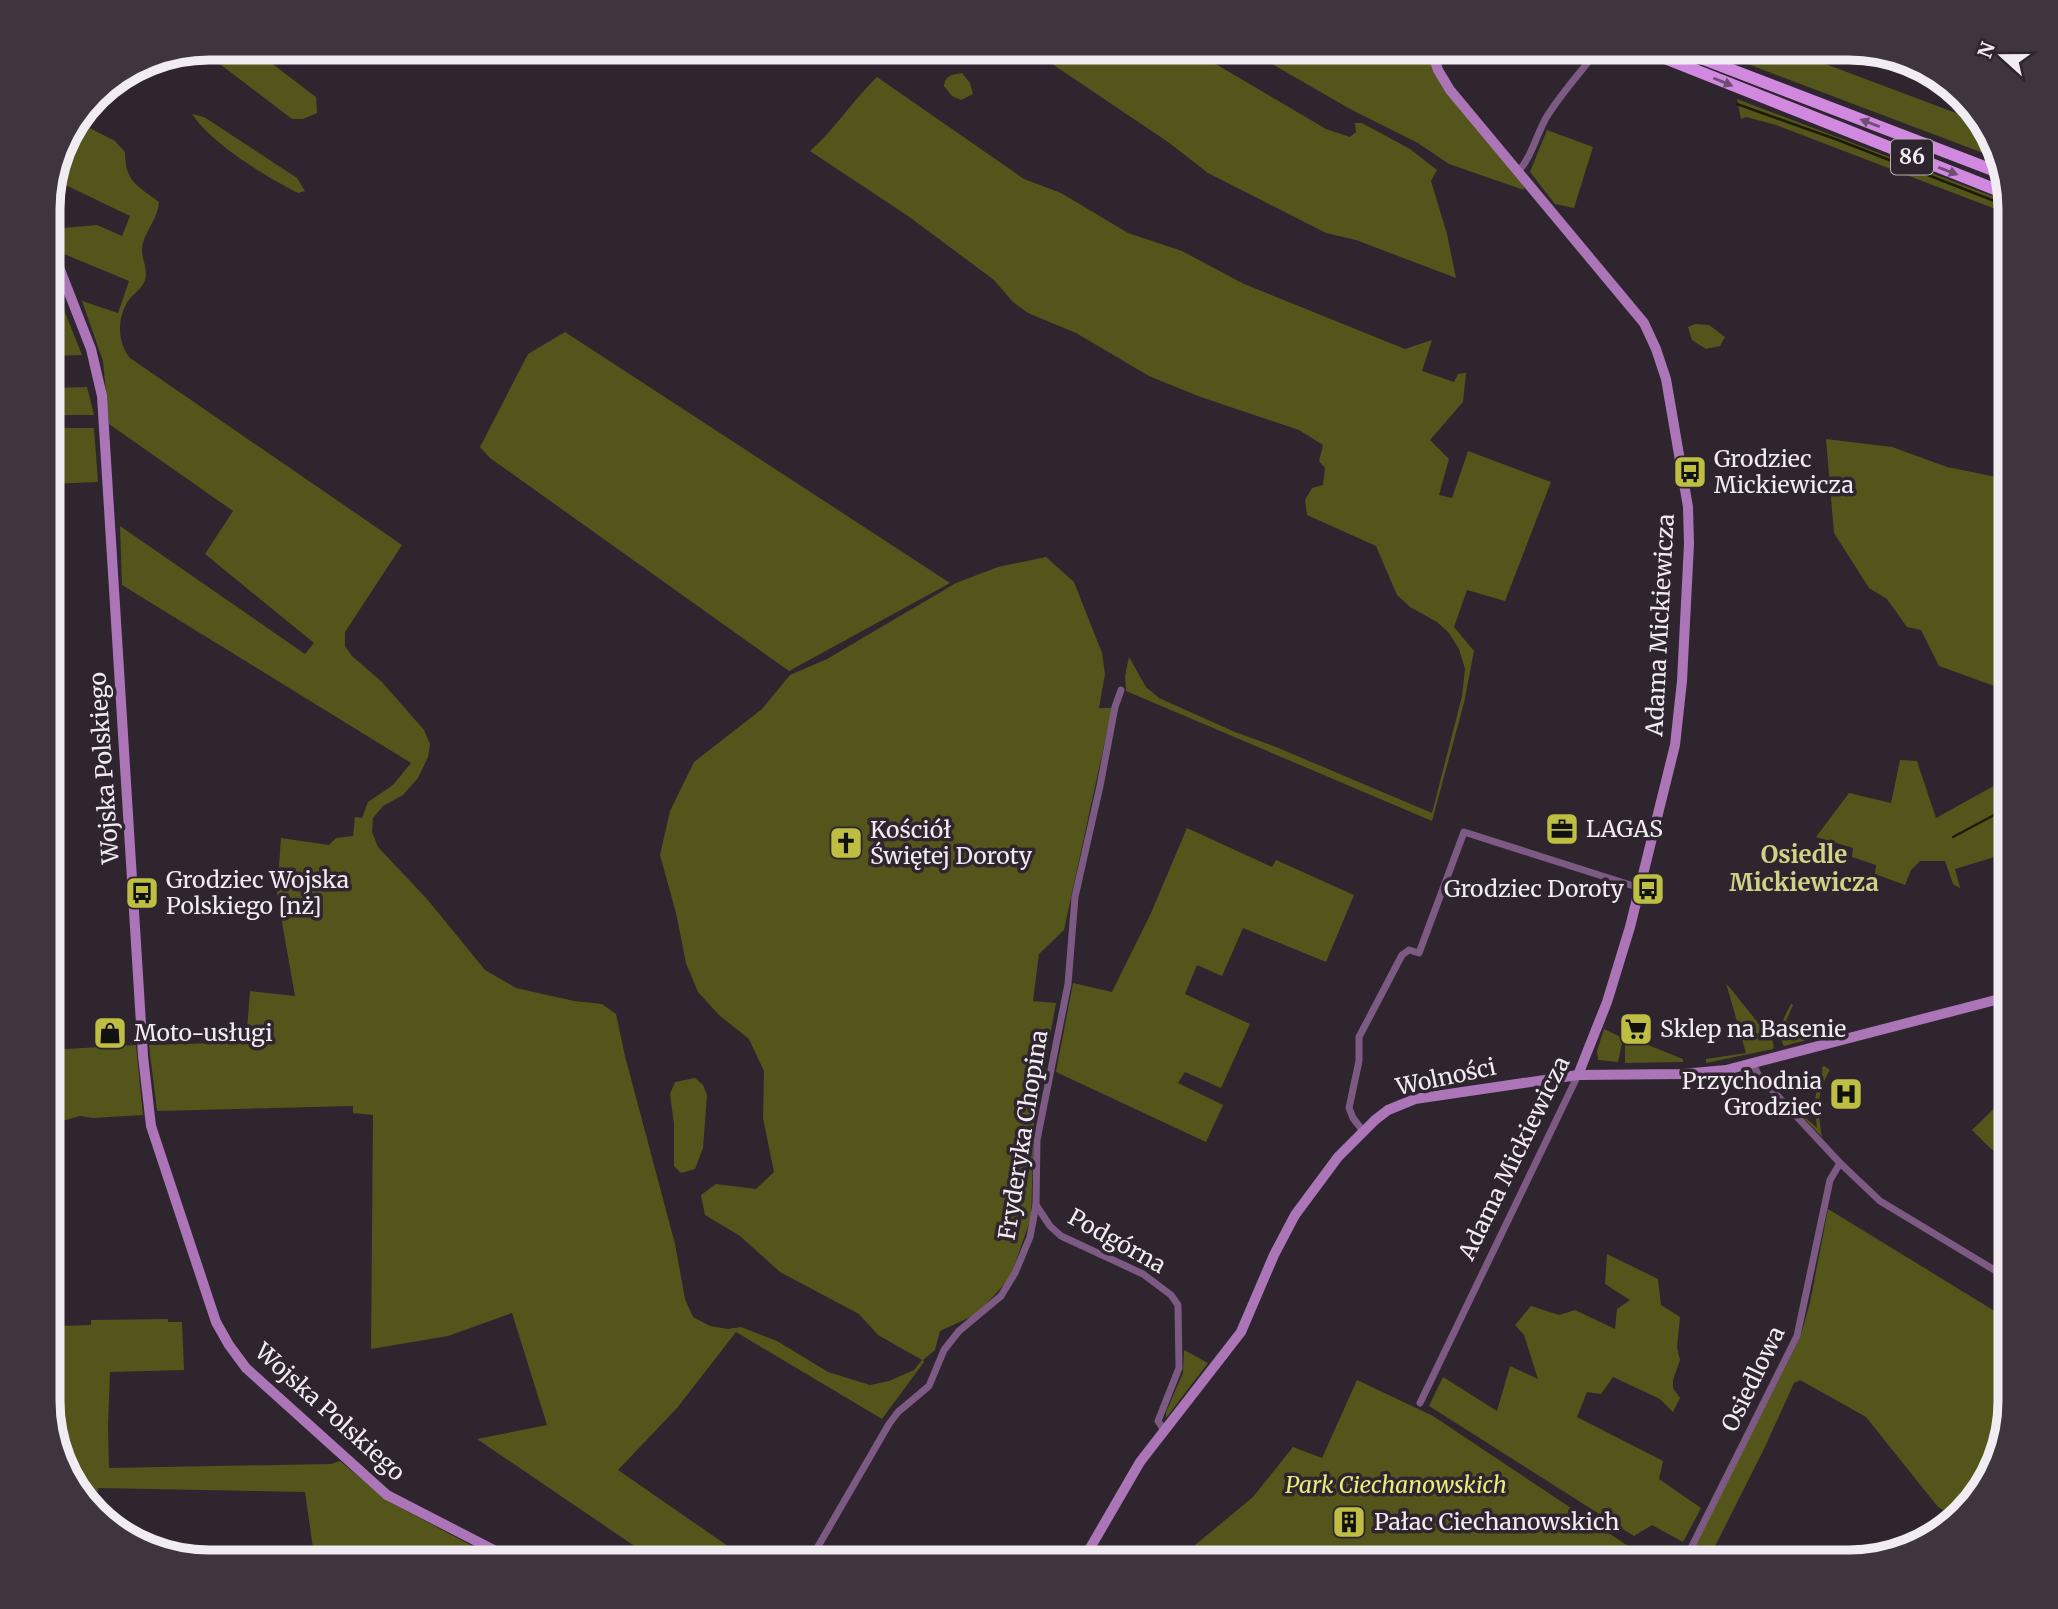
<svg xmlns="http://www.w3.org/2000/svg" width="2058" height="1609" font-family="Merriweather,serif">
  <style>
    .green { fill: #54551a }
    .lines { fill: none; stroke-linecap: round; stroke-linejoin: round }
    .stream { stroke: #1c1c03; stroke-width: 2.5 }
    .street { stroke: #7d5a83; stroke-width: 7 }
    .secondary { stroke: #ac75b7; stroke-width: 10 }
    .primary { stroke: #d089df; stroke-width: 12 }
    .oneway { fill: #6f4d75 }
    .labels { text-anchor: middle; stroke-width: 7; stroke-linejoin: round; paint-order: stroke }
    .shield { fill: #2e252f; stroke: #b6b0b8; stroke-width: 2 }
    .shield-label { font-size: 21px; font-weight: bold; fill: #f1ebf2 }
    .poi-label { font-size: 23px; fill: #f1ebf2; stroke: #2e252f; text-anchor: start }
    .street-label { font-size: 23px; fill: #f1ebf2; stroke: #2e252f }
    .park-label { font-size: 23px; font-style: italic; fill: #eaec7a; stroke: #2e252f }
    .neighbourhood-label { font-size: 24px; font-weight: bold; fill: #d0d385; stroke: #2e252f }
    .rim { fill: none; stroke: #f1ebf2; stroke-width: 9 }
  </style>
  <rect width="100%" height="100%" fill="#2e252f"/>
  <g class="green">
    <polygon points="209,47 250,47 316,97 317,113 303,119 292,119 200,49"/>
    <polygon points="1027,47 1187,47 1326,129 1350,137 1356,132 1355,123 1362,123 1410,149 1437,170 1431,181 1447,234 1456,278 1356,240 1326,233 1208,173 1168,142"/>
    <polygon points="1243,47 1355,47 1359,53 1370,56 1378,47 1426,47 1433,68 1524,184 1524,189 1521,189 1449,164 1418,143 1350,109"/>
    <polygon points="1731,47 1780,47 1972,119 1988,140 1996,146 1999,159 1740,61 1743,52"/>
    <path d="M962 73 970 83 973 94 961 100 952 96 944 86C946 75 951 75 962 73Z"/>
    <path d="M877 77 1024 179 1061 193 1128 233 1182 251 1244 284 1405 349 1432 340 1422 371 1454 382 1458 374 1466 373 1463 402 1430 440 1449 459 1439 495 1452 498 1468 451 1551 482 1505 601 1467 590 1454 627 1474 651 1464 703 1432 821 1126 691 1125 676 1129 657 1146 687 1159 698 1235 732 1276 747 1432 813 1462 696 1465 669 1459 649 1449 633 1437 622 1410 607 1397 595 1376 546 1307 515 1305 500 1312 488 1323 485 1325 468 1319 461 1323 445 1299 430 1198 396 1149 376 1076 333 1028 313 1013 302 994 280 908 216 810 151C835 129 853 100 877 77Z"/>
    <polygon points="1737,99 2010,203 2011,215 1776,125 1746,117 1741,119"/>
    <path d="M192 114 204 117 297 178 305 191 298 193C265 176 213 145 192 114Z"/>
    <path d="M76 121 115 141 125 152C125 182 138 186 159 202 158 218 147 228 143 243 139 256 149 268 145 280 142 289 133 294 128 301 117 319 117 342 130 358L402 545 345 632V646L352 656 382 682 424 730 430 744 428 757 418 778 403 795 383 806 373 818 372 832 378 847 427 899 485 970 516 988 574 1001 602 1004 616 1014 625 1056 675 1244 685 1299 693 1317 710 1326 728 1329 741 1327 777 1341 828 1372 870 1385 889 1381 914 1370 922 1360 878 1335 859 1314 780 1272 740 1236 705 1215 701 1195 716 1184 756 1189 774 1172 763 1118 764 1071 749 1039 719 1015 698 992 686 963 676 913 660 855 670 811 694 762 762 709 790 675 827 659 956 583 998 567 1046 557 1074 582 1102 653 1105 674 1099 708H1112L1064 930 1039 954 1033 1001 1056 1003 1034 1123 1031 1218 1010 1278 977 1314 940 1331 935 1350 923 1360 924 1362 882 1419 736 1332 677 1408 618 1470 751 1562H658L477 1439 547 1425 512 1313 448 1336 371 1349 373 1115 353 1113V1106L157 1111 149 1045 246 1042 250 991 295 996 277 894 281 838 329 845 336 838 353 836 355 817 362 818 368 802 393 785 411 763 122 585 120 526 305 654 314 643 205 554 233 511 109 424 103 361 82 301 118 313 129 281 64 254 51 229 97 225 122 236 130 216 53 179 64 138Z"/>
    <polygon points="1547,130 1593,147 1574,208 1555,204 1530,172"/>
    <polygon points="48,310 64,310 82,355 48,356"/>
    <polygon points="1695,324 1709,325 1725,337 1720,346 1706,349 1692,340 1688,327"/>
    <polygon points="565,332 950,583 789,671 490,458 480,447 528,354"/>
    <polygon points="87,387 94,415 48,415 48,388"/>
    <polygon points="48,428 94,428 98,482 48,484"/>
    <polygon points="1826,439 1892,447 1947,467 2011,480 2011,692 1939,666 1921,630 1907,627 1887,599 1869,588 1834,533"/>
    <polygon points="1900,760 1917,761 1936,818 2008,778 2011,782 2011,852 1955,869 1960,888 1953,884 1945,861 1920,861 1911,870 1905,885 1875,874 1876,865 1852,857 1853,848 1816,837 1849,793 1891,803"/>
    <polygon points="1187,828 1272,867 1276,860 1354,895 1326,962 1243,928 1222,976 1197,965 1185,994 1250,1024 1221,1088 1185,1072 1178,1083 1223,1105 1206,1142 1056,1072 1073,983 1112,992 1151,913"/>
    <polygon points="1726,983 1772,1040 1774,1046 1773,1049 1706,1063 1706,1059 1746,1053"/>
    <path d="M1791 1004 1793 1005 1786 1021 1812 1028 1832 1029 1833 1033 1784 1046C1776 1032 1784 1017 1791 1004Z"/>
    <polygon points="1604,1029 1623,1038 1618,1062 1598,1060 1597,1051"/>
    <polygon points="1625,1036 1683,1059 1683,1062 1625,1063"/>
    <polygon points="136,1045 143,1115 93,1118 80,1116 48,1125 48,1050"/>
    <path d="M1824 1066 1830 1070C1816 1092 1818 1112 1822 1137L1787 1101 1817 1128C1816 1119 1815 1109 1815 1100 1816 1089 1824 1077 1822 1067Z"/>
    <polygon points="695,1078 703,1085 707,1095 703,1148 695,1169 681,1173 674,1166 674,1124 670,1094 675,1082"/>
    <polygon points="2007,1096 2011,1098 2011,1162 1990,1148 1972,1130"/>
    <polygon points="1828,1209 2011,1321 2011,1401 2002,1453 1971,1507 1956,1518 1938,1507 1866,1417 1800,1380 1794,1383 1764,1449 1707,1562 1687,1562 1800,1338 1810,1303"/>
    <polygon points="1607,1254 1658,1279 1661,1305 1680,1317 1677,1348 1680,1360 1673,1380 1673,1388 1680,1398 1673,1412 1660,1399 1613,1377 1601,1394 1587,1392 1577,1417 1663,1461 1659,1479 1701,1508 1683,1542 1652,1525 1634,1536 1429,1406 1443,1377 1497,1411 1510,1366 1538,1379 1524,1335 1515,1325 1531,1306 1559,1315 1575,1310 1615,1329 1617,1309 1630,1300 1605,1284"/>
    <polygon points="168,1319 168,1322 182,1322 184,1370 110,1372 108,1426 109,1468 331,1464 340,1461 388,1501 502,1562 315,1562 305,1492 98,1488 97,1515 64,1471 48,1411 48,1343 59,1340 58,1326 91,1325 91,1320"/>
    <polygon points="1184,1350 1208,1363 1166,1418 1166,1412 1183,1373"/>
    <polygon points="1357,1380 1433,1416 1652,1562 1183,1562 1195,1545 1253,1497 1293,1447 1322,1458"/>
  </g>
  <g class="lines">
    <g class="stream">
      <polyline points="1737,104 1838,140 2010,207"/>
      <polyline points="1953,837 2011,806"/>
    </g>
    <g class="street">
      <path d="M1518 172C1532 156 1536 136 1546 118 1561 93 1582 71 1600 47"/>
      <polyline points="48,280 66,287"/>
      <polyline points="1753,1064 1759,1076 1840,1163 1880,1201 2011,1280"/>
      <polyline points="1363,1131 1353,1118 1349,1108 1359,1061 1359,1037 1402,955 1409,950 1419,953 1464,832 1640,888"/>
      <polyline points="1036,1205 1050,1226 1061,1236 1143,1274 1171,1295 1178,1305 1179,1368 1158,1421 1164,1430"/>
      <polyline points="1420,1403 1578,1075"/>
      <polyline points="809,1562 889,1424 898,1412 929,1386 944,1350 959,1331 1001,1296 1015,1273 1030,1237 1036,1205 1037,1140 1068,984 1075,897 1100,786 1115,707 1121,690"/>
      <polyline points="1684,1562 1797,1336 1830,1180 1840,1163"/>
    </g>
    <g class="secondary">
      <polyline points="1430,47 1438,70 1450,90 1644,323 1656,349 1666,379 1688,507 1689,544 1682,681 1675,745 1630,927 1607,1002 1578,1075"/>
      <polyline points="48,239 91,349 102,396 143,1056 151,1126 216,1322 229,1345 246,1368 387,1495 517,1562"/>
      <polyline points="1082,1562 1140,1462 1241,1332 1274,1255 1295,1215 1338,1157 1375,1120 1388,1110 1415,1099 1578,1075 1682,1074 1726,1070 2011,996"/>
    </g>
    <g class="primary">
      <polyline points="1637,47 2007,194"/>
      <polyline points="1672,47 2003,174"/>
    </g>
  </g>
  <defs><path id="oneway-solid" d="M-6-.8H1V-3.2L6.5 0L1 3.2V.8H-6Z" transform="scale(1.75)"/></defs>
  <g class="oneway">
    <use href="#oneway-solid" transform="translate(1723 82) rotate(22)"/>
    <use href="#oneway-solid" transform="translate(1870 123) rotate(-159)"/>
    <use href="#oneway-solid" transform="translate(1948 171) rotate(21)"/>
  </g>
  <defs>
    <symbol id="bus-square" viewBox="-11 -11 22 22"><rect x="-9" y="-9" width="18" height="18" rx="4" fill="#bebf42" stroke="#2e252f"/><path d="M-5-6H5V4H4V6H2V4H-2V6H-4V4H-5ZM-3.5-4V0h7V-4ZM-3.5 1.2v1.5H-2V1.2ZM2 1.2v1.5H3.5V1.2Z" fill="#111"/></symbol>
    <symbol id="office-square" viewBox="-11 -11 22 22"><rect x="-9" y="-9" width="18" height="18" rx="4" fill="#bebf42" stroke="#2e252f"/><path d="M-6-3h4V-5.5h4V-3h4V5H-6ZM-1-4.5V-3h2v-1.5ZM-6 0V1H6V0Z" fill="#111"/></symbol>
    <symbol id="church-square" viewBox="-11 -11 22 22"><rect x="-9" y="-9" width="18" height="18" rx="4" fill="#bebf42" stroke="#2e252f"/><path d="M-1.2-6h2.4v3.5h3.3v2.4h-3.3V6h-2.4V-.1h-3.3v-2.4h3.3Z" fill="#111"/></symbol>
    <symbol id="supermarket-square" viewBox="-11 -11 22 22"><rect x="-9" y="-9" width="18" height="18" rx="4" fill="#bebf42" stroke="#2e252f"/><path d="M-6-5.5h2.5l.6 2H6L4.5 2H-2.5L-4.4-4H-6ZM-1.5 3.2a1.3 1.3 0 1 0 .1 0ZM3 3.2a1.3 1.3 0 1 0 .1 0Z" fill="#111"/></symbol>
    <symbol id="shop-square" viewBox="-11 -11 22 22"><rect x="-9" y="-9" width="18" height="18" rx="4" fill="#bebf42" stroke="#2e252f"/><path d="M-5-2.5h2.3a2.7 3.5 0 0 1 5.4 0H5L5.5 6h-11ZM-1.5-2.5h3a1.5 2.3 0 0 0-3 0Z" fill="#111"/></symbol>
    <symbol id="hospital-square" viewBox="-11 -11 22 22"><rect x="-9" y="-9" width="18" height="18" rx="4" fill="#bebf42" stroke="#2e252f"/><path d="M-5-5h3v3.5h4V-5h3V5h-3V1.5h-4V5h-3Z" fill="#111"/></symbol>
    <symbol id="building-square" viewBox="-11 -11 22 22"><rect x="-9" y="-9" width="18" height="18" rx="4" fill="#bebf42" stroke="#2e252f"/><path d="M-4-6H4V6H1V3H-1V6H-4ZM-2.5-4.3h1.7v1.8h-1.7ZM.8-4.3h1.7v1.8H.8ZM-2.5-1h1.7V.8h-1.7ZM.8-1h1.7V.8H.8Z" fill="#111"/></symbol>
  </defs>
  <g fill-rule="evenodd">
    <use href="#bus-square" x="1671" y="453" width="38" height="38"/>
    <use href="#office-square" x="1543" y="810" width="38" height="38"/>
    <use href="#church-square" x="827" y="824" width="38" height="38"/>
    <use href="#bus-square" x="1629" y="870" width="38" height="38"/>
    <use href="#bus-square" x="123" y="874" width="38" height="38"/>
    <use href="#supermarket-square" x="1617" y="1010" width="38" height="38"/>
    <use href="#shop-square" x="91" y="1014" width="38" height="38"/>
    <use href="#hospital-square" x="1827" y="1075" width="38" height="38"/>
    <use href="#building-square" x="1330" y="1503" width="38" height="38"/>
  </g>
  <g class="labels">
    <rect class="shield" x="1891" y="139.5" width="42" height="35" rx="5"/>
    <g class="shield-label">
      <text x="1912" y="164">86</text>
    </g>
    <g class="poi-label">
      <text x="1714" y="467">Grodziec<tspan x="1714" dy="26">Mickiewicza</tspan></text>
      <text x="1586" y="837">LAGAS</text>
      <text x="870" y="838">Kościół<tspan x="870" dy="26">Świętej Doroty</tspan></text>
      <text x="166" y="888">Grodziec Wojska<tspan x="166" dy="26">Polskiego [nż]</tspan></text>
      <text x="1624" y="897" text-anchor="end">Grodziec Doroty</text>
      <text x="1660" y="1037">Sklep na Basenie</text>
      <text x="134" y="1041">Moto-usługi</text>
      <text x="1822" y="1089" text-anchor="end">Przychodnia<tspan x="1822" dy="26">Grodziec</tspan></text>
      <text x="1374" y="1530">Pałac Ciechanowskich</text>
    </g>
    <g class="street-label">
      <text transform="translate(1660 625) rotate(-87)" y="8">Adama Mickiewicza</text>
      <text transform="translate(104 768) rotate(-94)" y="8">Wojska Polskiego</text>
      <text transform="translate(1446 1077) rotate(-12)" y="8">Wolności</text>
      <text transform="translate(1023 1135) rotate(-81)" y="8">Fryderyka Chopina</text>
      <text transform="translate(1514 1158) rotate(-64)" y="8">Adama Mickiewicza</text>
      <text transform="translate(1117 1241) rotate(29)" y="8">Podgórna</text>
      <text transform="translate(1753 1379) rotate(-64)" y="8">Osiedlowa</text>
      <text transform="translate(330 1412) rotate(42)" y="8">Wojska Polskiego</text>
    </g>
    <g class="park-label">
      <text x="1396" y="1493">Park Ciechanowskich</text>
    </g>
    <g class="neighbourhood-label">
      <text x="1804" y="863">Osiedle<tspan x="1804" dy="28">Mickiewicza</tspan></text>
    </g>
  </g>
  <path d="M0 0H2058V1609H0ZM209 60H1849A149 149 0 0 1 1998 209V1401A149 149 0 0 1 1849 1550H209A149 149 0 0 1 60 1401V209A149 149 0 0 1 209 60Z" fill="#3e353f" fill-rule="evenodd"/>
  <path class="rim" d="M209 60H1849A149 149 0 0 1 1998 209V1401A149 149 0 0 1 1849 1550H209A149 149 0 0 1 60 1401V209A149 149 0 0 1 209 60Z"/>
  <g transform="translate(2002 56) rotate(291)" stroke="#2e252f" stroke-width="5" paint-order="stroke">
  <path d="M0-5L12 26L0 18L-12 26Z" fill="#f1ebf2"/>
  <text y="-10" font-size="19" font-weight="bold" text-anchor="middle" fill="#f1ebf2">N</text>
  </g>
</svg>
